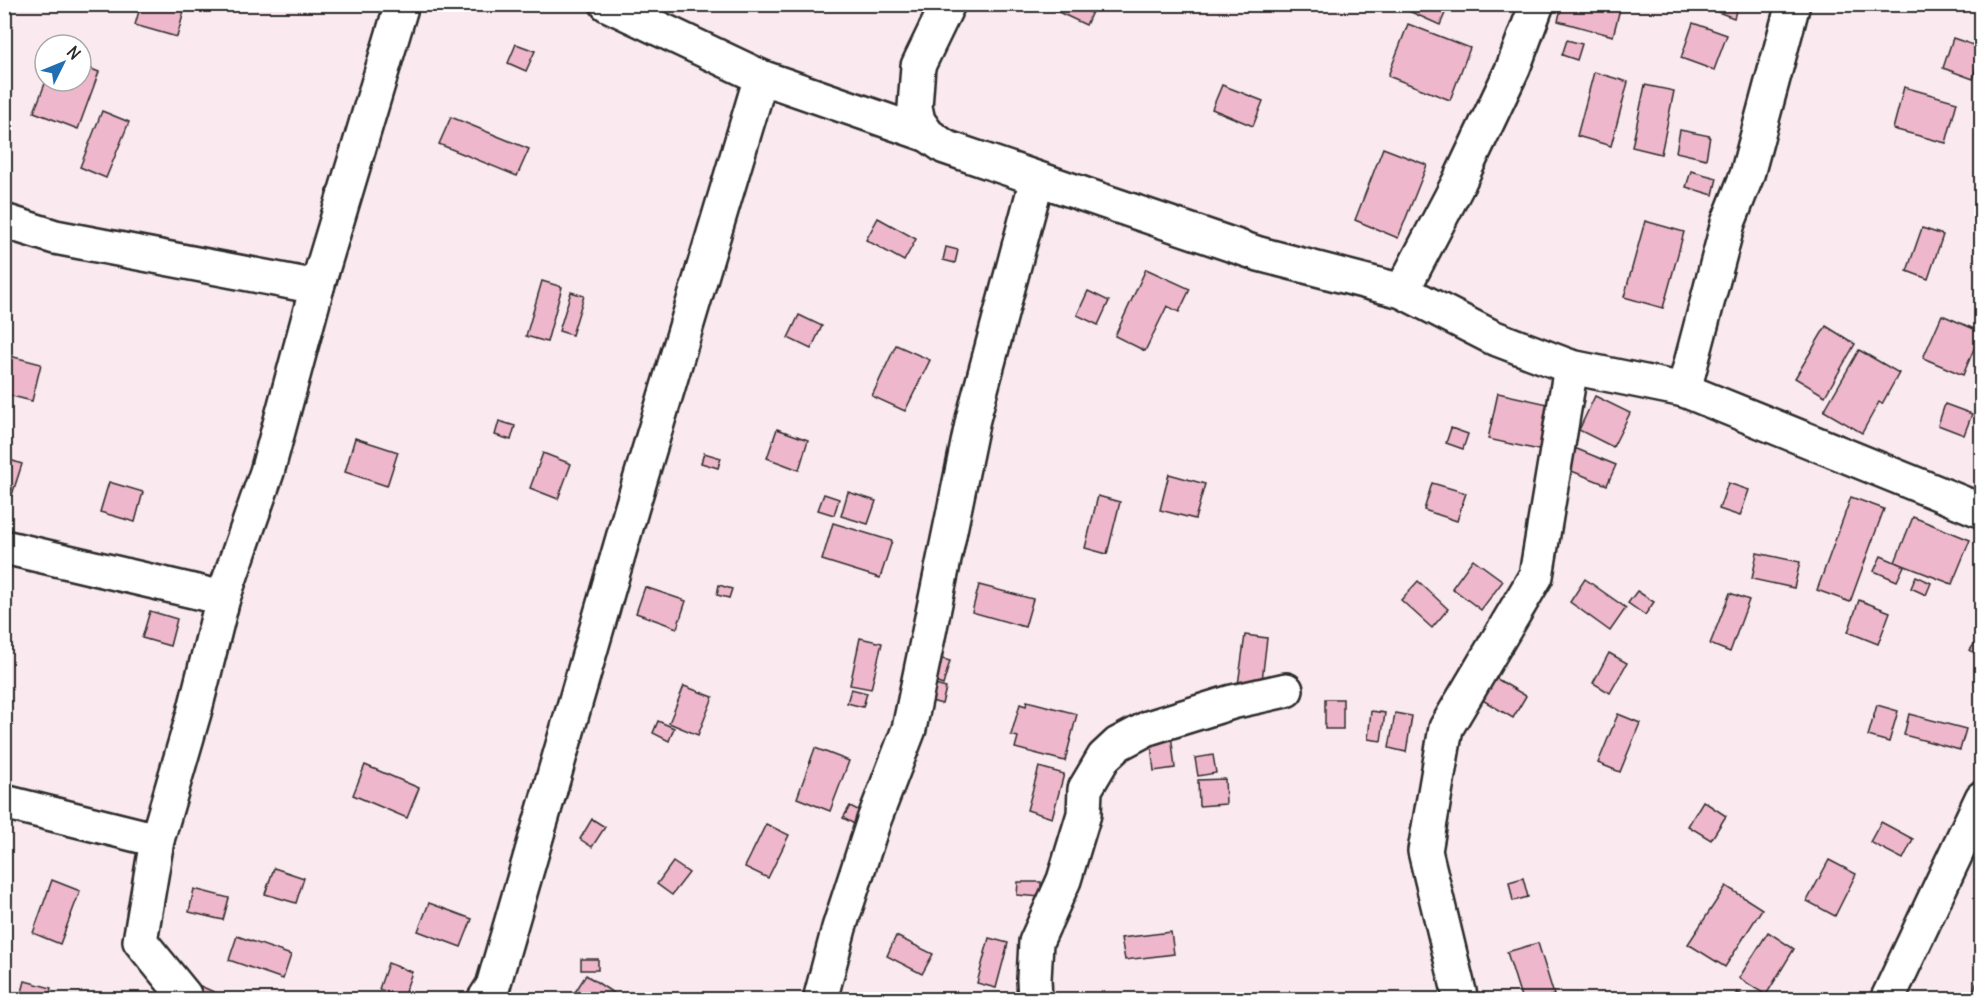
<svg xmlns="http://www.w3.org/2000/svg" width="1986" height="1004" font-family="Delius,sans-serif">
  <style>
    .building { fill: #efb7cb; stroke: #2b2b2b; stroke-width: 1.5 }
    .lines { fill: none; stroke-linecap: round; stroke-linejoin: round }
    .minor-casing { stroke: #2b2b2b; stroke-width: 38 }
    .minor { stroke: #fff; stroke-width: 33 }
  </style>
  <rect width="100%" height="100%" fill="#fae9ef"/>
  <filter id="ink" filterUnits="userSpaceOnUse"><feTurbulence type="fractalNoise" baseFrequency=".0167" numOctaves="2"/><feDisplacementMap in="SourceGraphic" scale="12" xChannelSelector="R" yChannelSelector="G"/><feConvolveMatrix kernelMatrix="1 2 1 2 8 2 1 2 1" color-interpolation-filters="sRGB"/></filter>
  <g filter="url(#ink)">
    <g class="building">
      <polygon points="141,4 186,4 177,37 135,25"/>
      <polygon points="1054,4 1095,4 1095,5 1086,25 1052,9"/>
      <polygon points="1393,4 1449,4 1440,25"/>
      <polygon points="1562,4 1602,4 1620,9 1613,36 1558,21"/>
      <polygon points="1708,4 1738,4 1734,18 1707,8"/>
      <polygon points="1693,23 1727,35 1714,70 1681,58"/>
      <polygon points="1408,24 1470,48 1450,100 1388,76"/>
      <polygon points="1953,38 1982,48 1973,79 1943,68"/>
      <polygon points="1567,40 1582,44 1577,60 1562,55"/>
      <polygon points="516,44 535,51 526,71 508,63"/>
      <polygon points="81,65 99,72 78,129 34,112 46,81 81,81"/>
      <polygon points="1594,72 1628,82 1611,146 1577,136"/>
      <polygon points="1222,85 1263,101 1253,126 1212,109"/>
      <polygon points="1645,85 1674,91 1661,154 1632,147"/>
      <polygon points="1904,87 1957,102 1946,143 1893,129"/>
      <polygon points="102,111 129,122 106,178 80,167"/>
      <polygon points="451,117 529,149 517,176 439,144"/>
      <polygon points="1680,130 1710,136 1706,159 1676,152"/>
      <polygon points="1383,148 1427,165 1398,238 1355,220"/>
      <polygon points="1691,171 1717,178 1713,195 1686,187"/>
      <polygon points="878,218 916,239 904,261 866,240"/>
      <polygon points="1645,221 1684,232 1663,308 1624,297"/>
      <polygon points="1922,228 1943,235 1928,279 1907,271"/>
      <polygon points="946,247 958,250 955,263 943,260"/>
      <polygon points="1146,269 1190,289 1179,312 1167,306 1145,351 1115,336"/>
      <polygon points="542,281 562,287 547,342 526,336"/>
      <polygon points="1088,291 1109,301 1098,325 1077,315"/>
      <polygon points="571,292 584,296 572,335 559,331"/>
      <polygon points="799,315 822,326 811,349 788,338"/>
      <polygon points="1942,315 1981,332 1963,375 1923,358"/>
      <polygon points="1826,326 1855,344 1825,396 1795,378"/>
      <polygon points="896,345 930,360 905,411 872,396"/>
      <polygon points="1859,350 1899,373 1882,404 1879,402 1862,433 1824,411"/>
      <polygon points="6,355 41,364 32,401 4,394"/>
      <polygon points="1498,393 1548,404 1539,450 1488,439"/>
      <polygon points="1595,396 1630,413 1613,447 1579,430"/>
      <polygon points="1945,404 1972,414 1964,435 1938,425"/>
      <polygon points="499,421 515,426 511,440 495,435"/>
      <polygon points="1451,428 1468,434 1463,449 1446,443"/>
      <polygon points="777,429 808,440 799,470 767,458"/>
      <polygon points="355,438 398,452 387,486 345,472"/>
      <polygon points="1572,447 1616,465 1607,485 1564,468"/>
      <polygon points="543,453 571,464 558,499 530,488"/>
      <polygon points="704,453 721,458 718,468 701,463"/>
      <polygon points="4,458 22,464 12,495 4,493"/>
      <polygon points="1169,474 1205,484 1195,519 1160,510"/>
      <polygon points="109,482 143,492 135,522 100,512"/>
      <polygon points="1432,483 1466,493 1457,521 1424,510"/>
      <polygon points="1728,483 1749,490 1740,516 1719,509"/>
      <polygon points="848,492 876,501 868,524 841,516"/>
      <polygon points="824,494 839,499 834,515 818,510"/>
      <polygon points="1098,496 1120,502 1107,554 1085,548"/>
      <polygon points="1851,497 1884,509 1850,602 1817,590"/>
      <polygon points="1913,517 1970,540 1952,584 1895,562"/>
      <polygon points="833,523 892,541 880,578 822,560"/>
      <polygon points="1757,553 1800,562 1794,588 1752,579"/>
      <polygon points="1881,556 1904,566 1897,581 1874,571"/>
      <polygon points="1473,559 1503,581 1481,610 1452,588"/>
      <polygon points="1916,576 1931,583 1926,595 1911,588"/>
      <polygon points="1585,579 1626,608 1610,631 1570,602"/>
      <polygon points="1418,581 1448,609 1432,628 1401,600"/>
      <polygon points="719,585 732,589 729,598 717,595"/>
      <polygon points="979,585 1033,599 1025,627 972,612"/>
      <polygon points="645,587 686,601 677,628 636,613"/>
      <polygon points="1637,591 1654,602 1645,615 1628,603"/>
      <polygon points="1730,593 1749,600 1730,652 1710,644"/>
      <polygon points="1859,600 1890,612 1878,644 1848,632"/>
      <polygon points="150,611 177,619 170,646 142,638"/>
      <polygon points="1982,633 1982,658 1970,650"/>
      <polygon points="1245,635 1267,638 1261,689 1238,685"/>
      <polygon points="860,638 882,643 871,689 850,685"/>
      <polygon points="1609,653 1627,663 1610,693 1593,683"/>
      <polygon points="932,656 950,661 943,685 926,679"/>
      <polygon points="1487,673 1526,696 1513,718 1474,695"/>
      <polygon points="928,683 946,688 942,704 924,699"/>
      <polygon points="684,686 713,697 698,735 669,723"/>
      <polygon points="851,689 867,693 863,707 847,703"/>
      <rect x="1325" y="699" width="18" height="30"/>
      <polygon points="1027,701 1077,714 1065,761 1015,748 1018,737 1011,735 1020,704 1026,706"/>
      <polygon points="1877,705 1898,711 1889,742 1868,736"/>
      <polygon points="1371,711 1385,713 1381,741 1368,739"/>
      <polygon points="1395,713 1412,716 1406,752 1389,748"/>
      <polygon points="1618,714 1640,723 1620,772 1598,763"/>
      <polygon points="1909,714 1966,729 1960,750 1904,735"/>
      <polygon points="658,721 674,728 669,741 653,733"/>
      <polygon points="1171,734 1175,768 1154,771 1150,736"/>
      <polygon points="815,748 849,761 830,811 797,798"/>
      <polygon points="1213,755 1216,773 1198,776 1195,758"/>
      <polygon points="365,765 419,788 407,818 353,795"/>
      <polygon points="1039,767 1064,774 1052,818 1027,810"/>
      <polygon points="1225,779 1226,804 1199,806 1198,780"/>
      <polygon points="1703,801 1726,816 1711,840 1688,826"/>
      <polygon points="850,806 866,814 860,827 843,818"/>
      <polygon points="592,819 605,827 592,847 580,839"/>
      <polygon points="1881,822 1913,839 1903,859 1870,842"/>
      <polygon points="766,824 789,835 768,878 745,867"/>
      <polygon points="1829,860 1856,874 1835,916 1807,901"/>
      <polygon points="673,862 689,873 672,895 657,884"/>
      <polygon points="274,868 304,878 296,903 265,894"/>
      <polygon points="1523,878 1528,897 1513,901 1509,882"/>
      <polygon points="52,880 80,891 60,944 33,933"/>
      <polygon points="1018,882 1041,882 1041,897 1017,895"/>
      <polygon points="1726,886 1762,909 1725,967 1688,944"/>
      <polygon points="194,889 229,898 223,920 189,912"/>
      <polygon points="429,903 472,919 461,947 418,931"/>
      <polygon points="1171,932 1174,954 1125,960 1121,938"/>
      <polygon points="1768,932 1794,949 1766,995 1739,978"/>
      <polygon points="237,936 291,955 283,979 229,960"/>
      <polygon points="896,936 933,954 922,974 887,956"/>
      <polygon points="989,938 1008,943 996,988 977,983"/>
      <polygon points="1538,943 1554,995 1539,1000 1522,1000 1507,952"/>
      <rect x="581" y="959" width="17" height="11"/>
      <polygon points="388,963 412,972 403,998 379,989"/>
      <polygon points="1982,971 1982,1000 1969,1000"/>
      <polygon points="586,975 624,1000 570,1000"/>
      <polygon points="25,981 51,988 49,1000 20,1000"/>
      <polygon points="198,985 232,1000 192,1000"/>
      <polygon points="1737,992 1750,1000 1732,1000"/>
    </g>
    <g class="lines">
      <defs>
        <g id="minor">
          <polyline points="607,4 761,77 928,135"/>
          <polyline points="948,4 918,66 915,107 918,121 928,135 945,147 1259,254 1402,291 1492,337 1571,367 1684,390 1982,511"/>
          <polyline points="4,221 55,237 317,287"/>
          <polyline points="1402,291 1458,184 1513,68 1537,4"/>
          <polyline points="1684,390 1728,223 1747,175 1793,4"/>
          <polyline points="4,547 223,598"/>
          <polyline points="4,802 157,840 140,941 184,995 182,1000"/>
          <polyline points="157,840 194,713 223,598 267,472 317,287 402,4"/>
          <polyline points="484,1000 493,986 632,507 761,77"/>
          <polyline points="820,1000 839,928 874,820 909,729 973,419 1037,179"/>
          <polyline points="1035,1000 1034,979 1036,942 1064,880 1084,814 1085,789 1104,757 1118,744 1148,728 1232,702 1286,690"/>
          <polyline points="1461,1000 1425,851 1446,728 1536,576 1571,367"/>
          <polyline points="1887,1000 1982,798"/>
        </g>
      </defs>
      <use href="#minor" class="minor-casing"/>
      <use href="#minor" class="minor"/>
    </g>
  </g>
  <rect width="1986" height="1004" fill="none" stroke="#fff" stroke-width="24"/>
  <rect x="12" y="12" width="1962" height="980" fill="none" stroke="#2b2b2b" stroke-width="2" filter="url(#ink)"/>
  <g transform="translate(63 63) rotate(47)"><circle r="28" fill="#ffffff" stroke="#aaaaaa" stroke-width="1.5"/>
  <path d="M0-4.5L10 22L0 15L-10 22Z" fill="#1f6fb2"/>
  <text y="-9" font-size="16" font-weight="bold" text-anchor="middle" fill="#2b2b2b">N</text>
  </g>
</svg>
